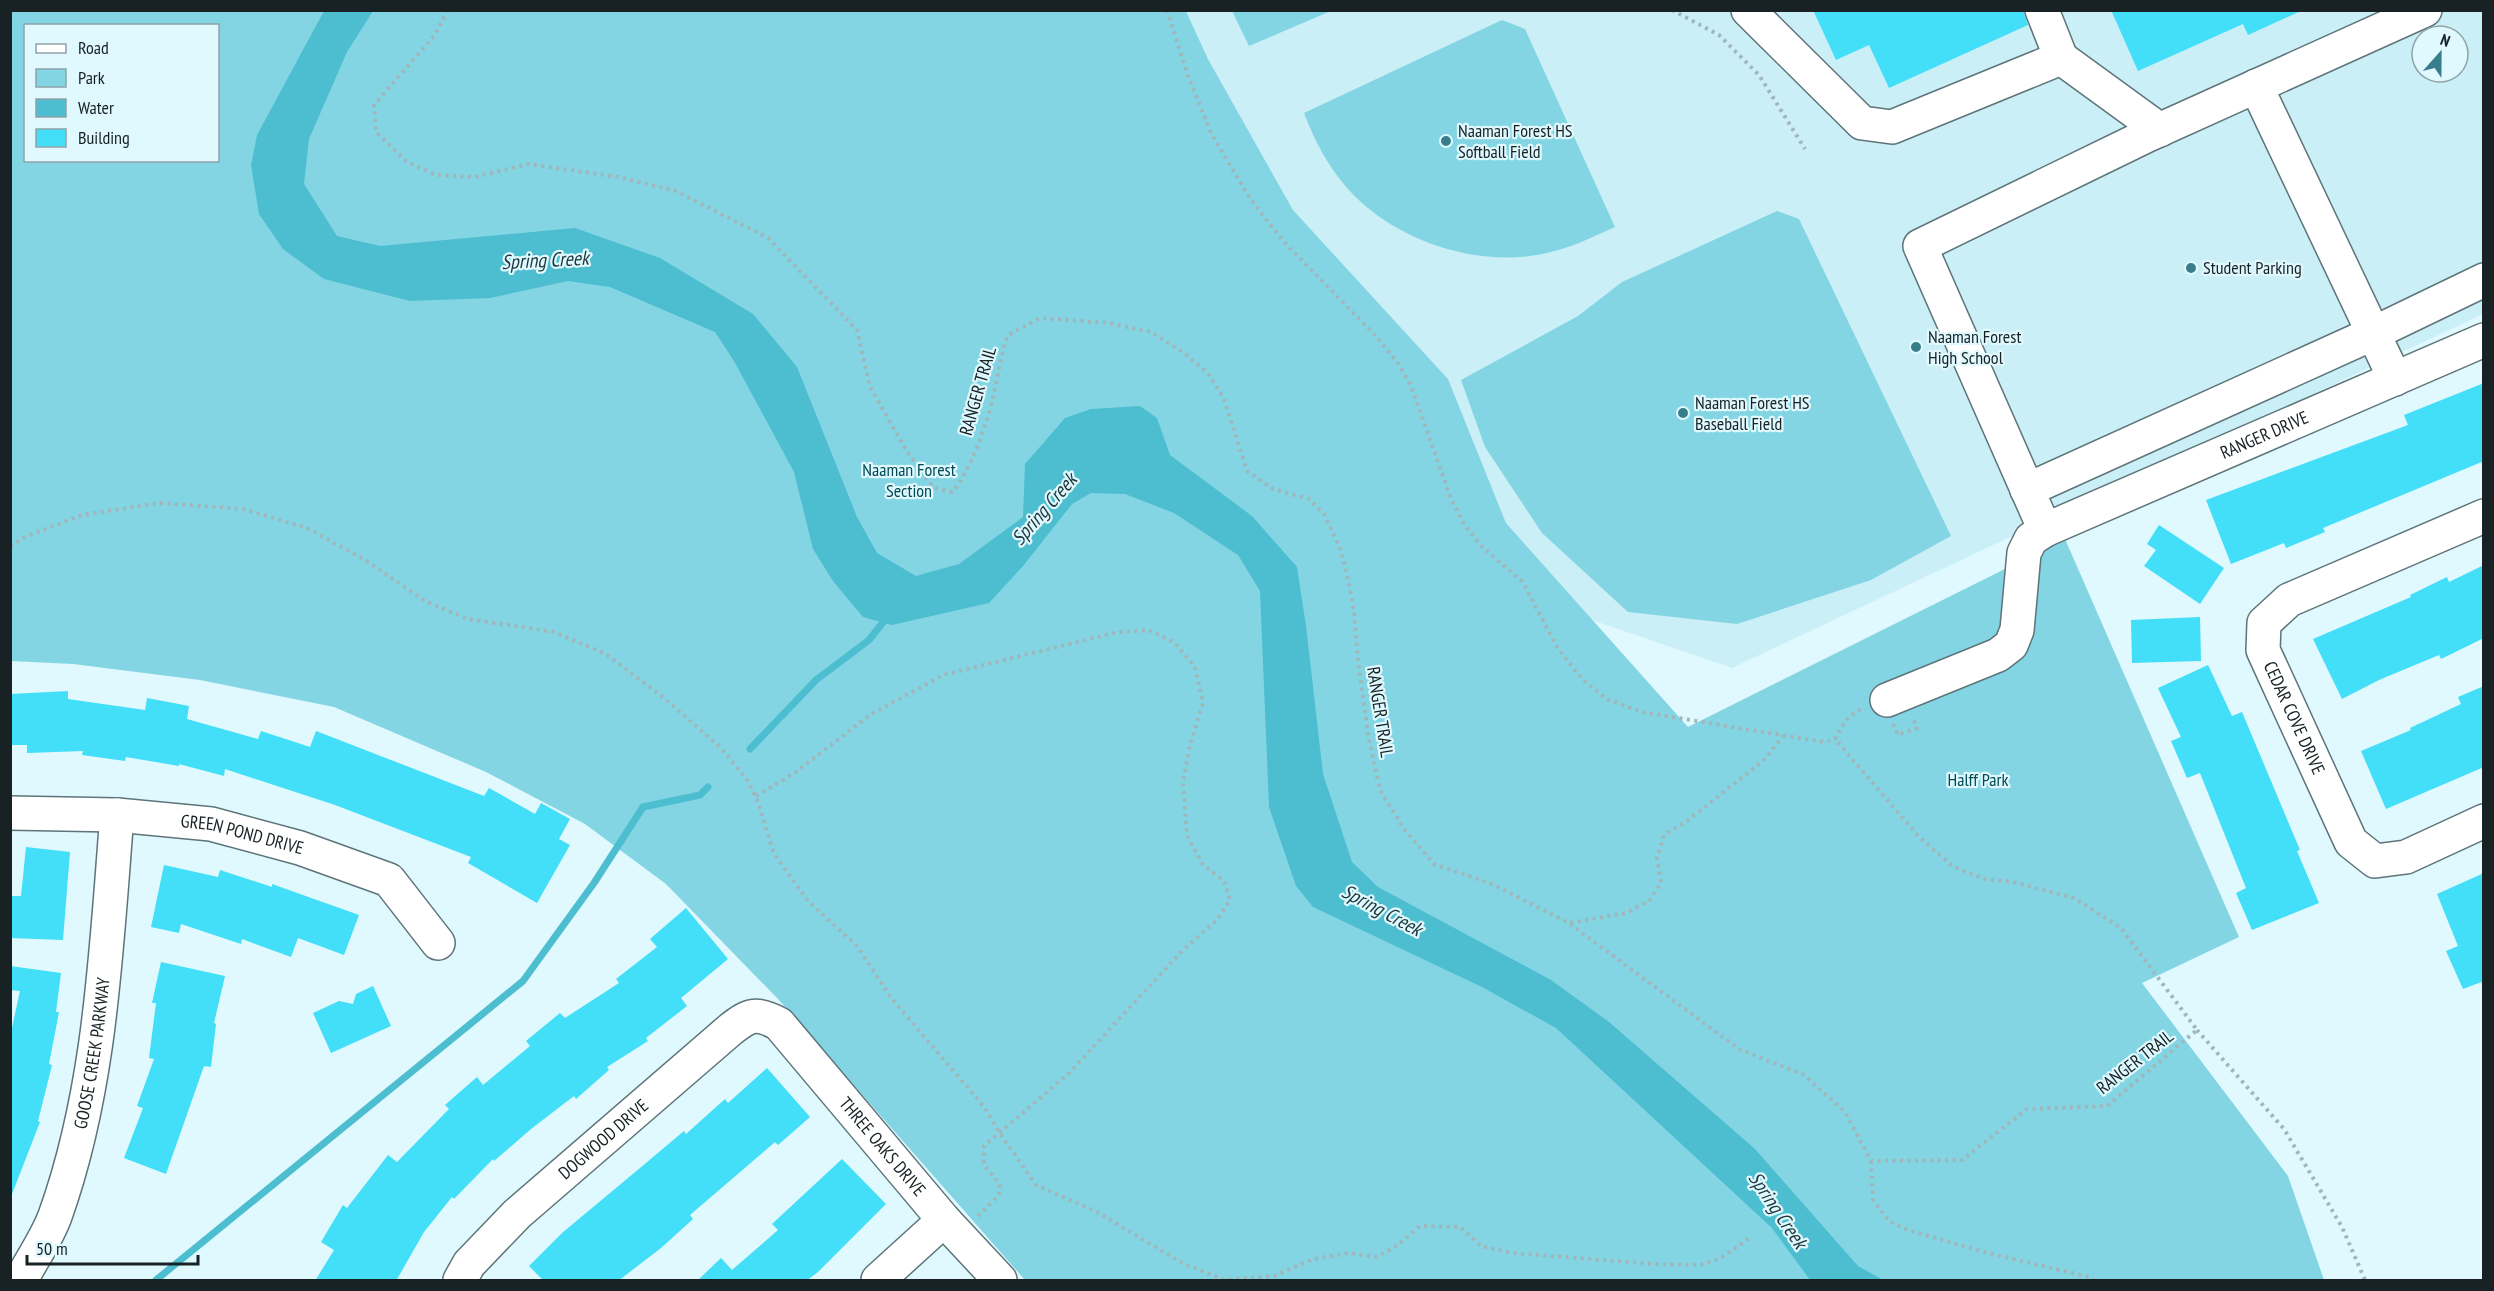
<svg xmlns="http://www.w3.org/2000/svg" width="2494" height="1291" font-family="'PT Sans Narrow',sans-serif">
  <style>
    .built { fill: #cbeff6; fill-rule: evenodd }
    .green { fill: #83d5e4; fill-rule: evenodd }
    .water { fill: #4dbdd0 }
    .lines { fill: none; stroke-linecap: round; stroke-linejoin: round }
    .stream { stroke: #4dbdd0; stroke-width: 7 }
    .building { fill: #43def7 }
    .minor-casing { stroke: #5d7479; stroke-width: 36 }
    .path { stroke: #a1b6ba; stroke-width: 4; stroke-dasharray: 3 4.5; stroke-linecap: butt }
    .minor { stroke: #fff; stroke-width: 33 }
    .poi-dot { fill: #387e8a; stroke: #dff9fe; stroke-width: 2 }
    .labels { text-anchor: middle; stroke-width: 4.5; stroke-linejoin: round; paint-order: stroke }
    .poi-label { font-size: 18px; fill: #182224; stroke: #dff9fe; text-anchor: start }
    .street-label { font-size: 18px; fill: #182224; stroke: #dff9fe }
    .park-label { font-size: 18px; fill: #014953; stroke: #dff9fe }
    .water-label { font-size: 20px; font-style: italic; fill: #1e373c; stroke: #dff9fe }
  </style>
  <rect width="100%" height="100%" fill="#dff9fe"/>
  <path class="built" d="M1186 11H2483V314L1732 668 1592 620 1506 523 1448 379 1293 210 1208 59ZM2422 36H2458V72H2422Z"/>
  <g class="green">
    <path d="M11 11H1186L1208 59 1293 210 1448 379 1506 523 1688 727 2065 539 2239 937 2142 983 2288 1176 2324 1280H1025L778 999 666 884 585 824 486 772 334 707 200 680 73 664 11 661ZM26 26H218V160H26Z"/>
    <polygon points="1232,11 1331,11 1249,46"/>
    <path d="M1502 20 1525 29 1615 227C1593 237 1570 248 1547 253 1478 269 1394 241 1347 188 1328 166 1314 140 1304 113Z"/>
    <polygon points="1777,211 1799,219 1951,536 1871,580 1737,624 1628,612 1542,533 1485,447 1461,380 1578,316 1622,282"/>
  </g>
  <polygon class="water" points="324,11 373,11 347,52 309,139 304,184 337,236 380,246 575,228 660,258 753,314 797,367 857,517 877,553 916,576 959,564 1023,517 1025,464 1065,418 1091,409 1140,406 1157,418 1170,455 1252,516 1297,567 1306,626 1323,774 1352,862 1378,887 1551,980 1609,1022 1755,1149 1858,1266 1883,1280 1810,1280 1772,1228 1556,1028 1482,987 1313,907 1296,886 1269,807 1260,591 1238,555 1174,513 1125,494 1091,493 1072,504 1023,566 989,603 892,625 863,617 833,581 813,549 794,472 734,361 715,332 610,287 568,281 490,298 410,301 324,279 283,249 259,214 251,165 257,135"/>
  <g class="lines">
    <g class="stream">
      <polyline points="750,749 816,680 869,640 888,616"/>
      <polyline points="156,1280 523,981 594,883 643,807 700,795 708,787"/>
    </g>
  </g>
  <g class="building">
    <polygon points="1813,10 2023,10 2028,25 1889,88 1869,45 1836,60"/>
    <polygon points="2111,10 2303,10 2248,35 2243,24 2138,71"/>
    <polygon points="2484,383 2484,461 2323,528 2325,532 2286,548 2284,543 2231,564 2206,500 2408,425 2404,415"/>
    <polygon points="2159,525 2224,568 2200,604 2144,566 2156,550 2147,544"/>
    <polygon points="2484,565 2484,638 2441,659 2439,655 2379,680 2342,699 2313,639 2411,597 2410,595 2447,577 2449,582"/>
    <polygon points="2200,617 2201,661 2132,663 2131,620"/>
    <polygon points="2208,665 2232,716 2242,712 2300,850 2297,851 2319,903 2252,930 2236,893 2246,888 2200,773 2187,778 2171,741 2181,737 2158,688"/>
    <polygon points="2484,686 2484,767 2386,809 2361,751 2411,730 2410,728 2461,704 2458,697"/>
    <polygon points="68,691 68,699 145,710 147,698 189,706 187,719 258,739 261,731 310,747 316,731 484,796 489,788 535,814 541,803 570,819 559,839 570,845 537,903 468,863 471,857 335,805 225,769 224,776 179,764 179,766 126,757 125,761 82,755 83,751 27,753 27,745 10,745 10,694"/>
    <polygon points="26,847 70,852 63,940 10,938 10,896 21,896"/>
    <polygon points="164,865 218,877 220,870 272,887 272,884 359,915 344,955 298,938 291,957 242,939 241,944 181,924 179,933 151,927"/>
    <polygon points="2484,873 2484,981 2463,989 2446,951 2458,946 2437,894"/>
    <polygon points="686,908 728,959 681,998 687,1006 646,1038 648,1041 607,1067 609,1070 576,1099 574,1096 531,1129 494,1161 493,1159 454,1199 452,1197 424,1232 396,1281 315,1281 334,1250 321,1242 343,1205 347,1208 388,1155 397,1162 449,1109 445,1105 477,1077 483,1085 530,1046 526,1041 560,1013 565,1018 619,983 616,979 657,947 650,939"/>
    <polygon points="161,962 225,976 214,1023 216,1024 211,1067 204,1066 166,1174 124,1158 143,1108 137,1106 154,1059 149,1058 156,1003 152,1003"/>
    <polygon points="10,966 61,973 56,1012 59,1012 49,1064 52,1065 38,1121 40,1122 12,1194 10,1037 20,991 10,990"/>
    <polygon points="373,986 391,1026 331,1053 313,1013 339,1001 353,1004 356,994"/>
    <polygon points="767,1068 810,1117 778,1145 775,1142 690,1215 693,1219 661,1248 618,1281 544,1281 529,1266 562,1233 646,1163 684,1131 686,1134 725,1099 728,1103"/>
    <polygon points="842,1159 886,1204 818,1272 806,1281 697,1281 721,1258 732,1270 778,1230 772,1224"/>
  </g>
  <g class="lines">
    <defs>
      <g id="minor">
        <polyline points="1748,10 1862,123 1892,127 2061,58 2160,130"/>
        <polyline points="2042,10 2061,58"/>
        <polyline points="2256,86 2395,379"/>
        <polyline points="2027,490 2374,333 2484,280"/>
        <path id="s1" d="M2484 516 2289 600 2264 623 2263 650 2351 842 2375 861 2406 857 2484 821"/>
        <polyline points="2045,530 1920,246 2148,135 2425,10"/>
        <path id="s2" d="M1887 700 1998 655 2011 645 2017 630 2024 553 2031 539 2045 530 2484 340"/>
        <path id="s3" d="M10 813 117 815 211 824 300 848 389 880 438 943"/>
        <path id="s4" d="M21 1280C32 1259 47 1238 55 1216 101 1088 106 949 117 815"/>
        <path id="s5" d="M460 1280 469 1264 517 1214 731 1029C750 1014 757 1012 779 1024L944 1220 1000 1280"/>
        <polyline points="878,1280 944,1220"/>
      </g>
    </defs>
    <use href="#minor" class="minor-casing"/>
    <g class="path">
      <path d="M448 10 434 36 374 105 376 132 407 162 436 175 474 177 529 164 618 177 676 191 768 238 857 330 870 387 906 450 934 488 952 492C969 474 987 424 993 398 998 376 1000 357 1008 335L1040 318 1109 323 1151 332 1184 353 1208 373 1224 399 1247 471 1273 489 1309 499 1324 514 1341 550 1347 575 1354 611 1358 661 1369 740 1380 790 1404 829 1434 864 1492 884 1569 923 1626 913 1649 901 1661 883 1657 858 1664 835 1687 821 1764 760 1783 736"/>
      <path d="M1167 10 1188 76 1211 133 1249 197 1283 241 1376 336 1398 363 1411 386 1451 499 1464 524 1483 548 1522 581 1557 647 1581 678 1606 699 1642 712 1824 742 1835 739C1843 725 1848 714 1864 708"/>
      <polyline points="1672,10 1719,35 1759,75 1805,149"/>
      <polyline points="10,546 25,537 82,515 160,503 243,509 307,528 365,560 425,601 468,619 554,632 606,654 664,698 720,747 748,781 758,802 774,854 808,901 857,946 892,999 985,1108 999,1132 1036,1185 1097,1212 1182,1263 1225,1280 1274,1276 1313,1259 1349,1253 1377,1257 1398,1245 1420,1226 1460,1227 1481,1246 1512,1253 1656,1264 1700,1265 1719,1259 1751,1237"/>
      <polyline points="1893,724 1898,735 1917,728 1913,718"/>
      <polyline points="756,796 793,774 870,715 943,675 1118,632 1149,630 1175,643 1195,667 1203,703 1190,745 1183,782 1187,835 1203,865 1224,881 1230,900 1217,920 1183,950 1068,1074 984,1146 984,1165 1000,1184 999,1195 977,1217"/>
      <polyline points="1570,924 1739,1049 1804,1075 1845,1112 1871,1161 1962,1160 2027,1109 2107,1106 2197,1030 2121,928 2074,898 2013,882 1985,879 1954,867 1920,838 1835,739"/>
      <polyline points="2197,1030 2284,1129 2342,1227 2365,1280"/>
      <polyline points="1871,1161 1873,1200 1889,1221 1908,1230 1988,1253 2089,1277 2094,1280"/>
    </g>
    <use href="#minor" class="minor"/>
  </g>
  <g class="poi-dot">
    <circle cx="1446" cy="141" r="6"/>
    <circle cx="2191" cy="268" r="6"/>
    <circle cx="1916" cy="347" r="6"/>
    <circle cx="1683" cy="413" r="6"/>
  </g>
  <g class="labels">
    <g class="poi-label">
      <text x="1458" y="137">Naaman Forest HS<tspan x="1458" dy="21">Softball Field</tspan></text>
      <text x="2203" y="274">Student Parking</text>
      <text x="1928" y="343">Naaman Forest<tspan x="1928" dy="21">High School</tspan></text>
      <text x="1695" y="409">Naaman Forest HS<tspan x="1695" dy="21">Baseball Field</tspan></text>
    </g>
    <g class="street-label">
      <text transform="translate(978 391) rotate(-74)" y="6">RANGER TRAIL</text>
      <text dy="6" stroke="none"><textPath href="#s2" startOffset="501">RANGER DRIVE</textPath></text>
      <text transform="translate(1380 712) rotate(81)" y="6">RANGER TRAIL</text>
      <text dy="6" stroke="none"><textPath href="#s1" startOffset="348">CEDAR COVE DRIVE</textPath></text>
      <text dy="6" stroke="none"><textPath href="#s3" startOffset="234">GREEN POND DRIVE</textPath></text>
      <text dy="6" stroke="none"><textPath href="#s4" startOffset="240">GOOSE CREEK PARKWAY</textPath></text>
      <text transform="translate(2135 1062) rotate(-38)" y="6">RANGER TRAIL</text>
      <text dy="6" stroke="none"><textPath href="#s5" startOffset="202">DOGWOOD DRIVE</textPath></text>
      <text dy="6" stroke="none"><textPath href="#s5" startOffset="584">THREE OAKS DRIVE</textPath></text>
    </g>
    <g class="park-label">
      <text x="909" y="476">Naaman Forest<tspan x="909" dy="21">Section</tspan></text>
      <text x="1978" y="786">Halff Park</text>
    </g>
    <g class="water-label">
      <text transform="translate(545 260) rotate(-3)" y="7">Spring Creek</text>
      <text transform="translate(1044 509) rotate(-49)" y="7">Spring Creek</text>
      <text transform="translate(1382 910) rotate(28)" y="7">Spring Creek</text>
      <text transform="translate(1778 1210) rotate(56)" y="7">Spring Creek</text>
    </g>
  </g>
  <rect width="2494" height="1291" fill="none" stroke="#182224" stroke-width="24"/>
  <rect x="24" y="24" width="195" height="138" fill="#dff9fe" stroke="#8fa3a7" stroke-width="1.5"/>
  <rect x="36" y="44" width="30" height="9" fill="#ffffff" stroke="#8fa3a7" stroke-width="1.5"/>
  <text x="78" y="54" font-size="18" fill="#182224">Road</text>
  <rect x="36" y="69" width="30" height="18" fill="#83d5e4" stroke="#8fa3a7" stroke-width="1.5"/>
  <text x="78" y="84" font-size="18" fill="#182224">Park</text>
  <rect x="36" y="99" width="30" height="18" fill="#4dbdd0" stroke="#8fa3a7" stroke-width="1.5"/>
  <text x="78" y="114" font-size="18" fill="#182224">Water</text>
  <rect x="36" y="129" width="30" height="18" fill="#43def7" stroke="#8fa3a7" stroke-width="1.5"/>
  <text x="78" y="144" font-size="18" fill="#182224">Building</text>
  <g transform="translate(2440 54) rotate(21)"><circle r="28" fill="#dff9fe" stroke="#8fa3a7" stroke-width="1.5"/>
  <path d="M0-4.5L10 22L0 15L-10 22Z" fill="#387e8a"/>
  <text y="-9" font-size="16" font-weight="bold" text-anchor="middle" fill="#182224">N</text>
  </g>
  <path d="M27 1255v9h171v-9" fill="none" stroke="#182224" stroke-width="3"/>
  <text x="36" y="1255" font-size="18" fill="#182224" stroke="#dff9fe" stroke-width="4.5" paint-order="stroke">50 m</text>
</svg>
